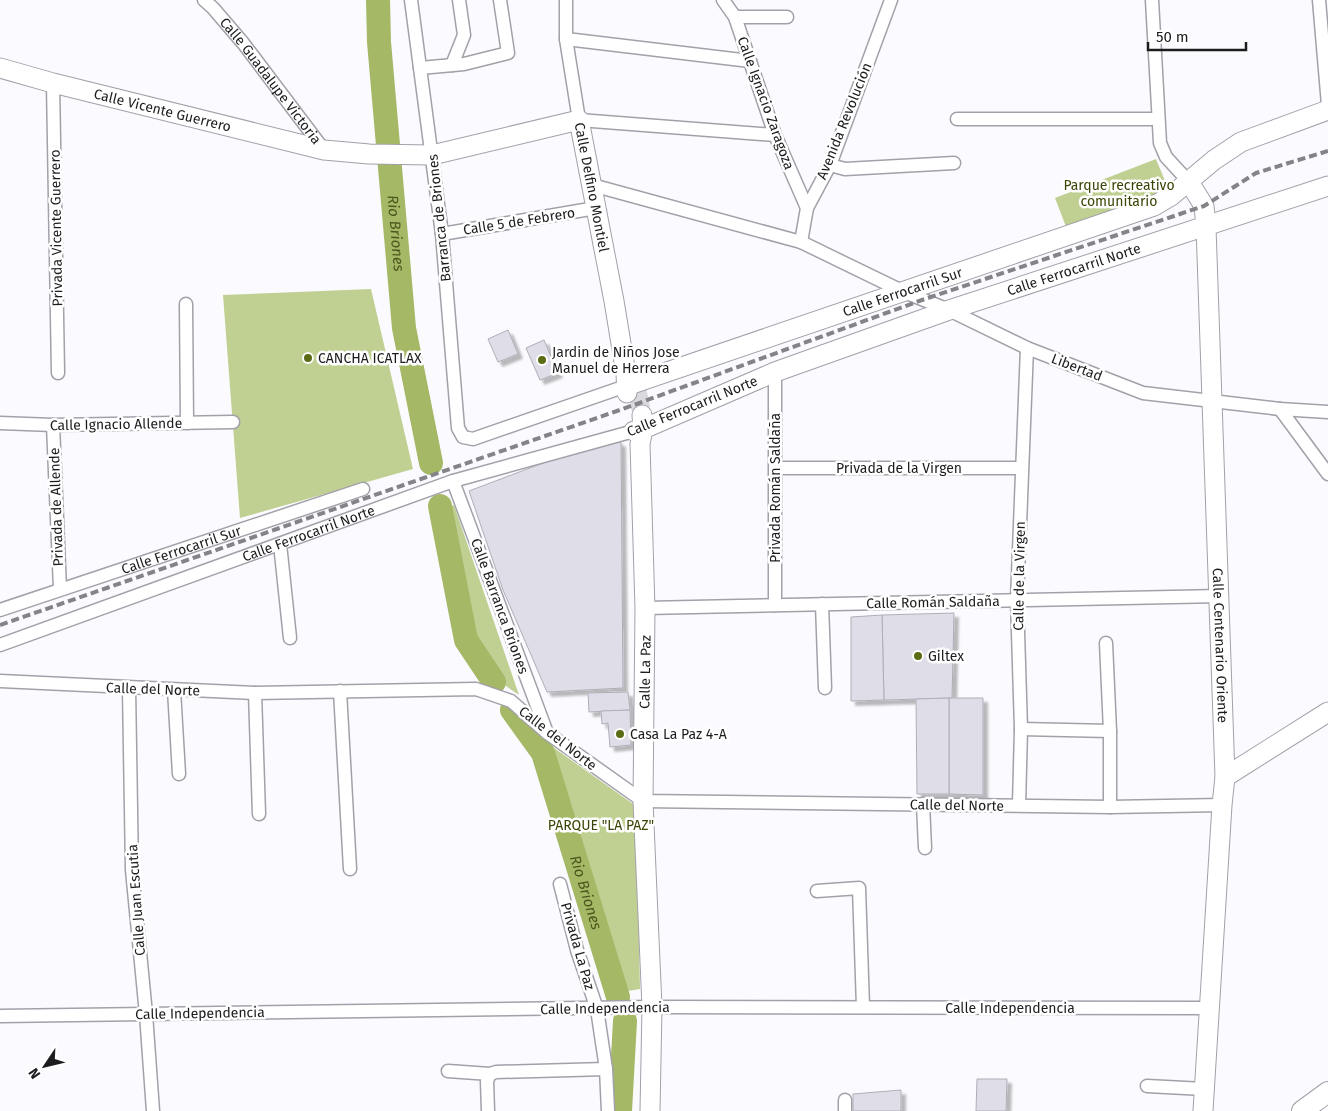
<svg xmlns="http://www.w3.org/2000/svg" width="1328" height="1111" font-family="'Fira Sans',sans-serif">
  <style>
    .green { fill: #bfd092 }
    .lines { fill: none; stroke-linecap: round; stroke-linejoin: round }
    .river { stroke: #a4b866; stroke-width: 24 }
    .building { fill: #dfdee8; stroke: #afaeb7; filter: url(#shadow) }
    .secondary-tunnel { stroke: #dad9dd; stroke-width: 19; stroke-dasharray: 19 9; stroke-linecap: butt }
    .street-casing { stroke: #a2a1aa; stroke-width: 15 }
    .secondary-casing { stroke: #a2a1aa; stroke-width: 21 }
    .primary-casing { stroke: #a2a1aa; stroke-width: 22 }
    .street { stroke: #fff; stroke-width: 12 }
    .secondary { stroke: #fff; stroke-width: 19 }
    .primary { stroke: #fff; stroke-width: 20 }
    .rail { stroke: #848387; stroke-width: 4; stroke-dasharray: 8 4; stroke-linecap: butt }
    .poi-dot { fill: #5a6b16; stroke: #fff; stroke-width: 2 }
    .labels { text-anchor: middle; stroke-width: 5; stroke-linejoin: round; paint-order: stroke }
    .street-label { font-size: 14px; fill: #1c1c1f; stroke: #fff }
    .park-label { font-size: 14px; fill: #394505; stroke: #fff }
    .poi-label { font-size: 14px; fill: #1c1c1f; stroke: #fff; text-anchor: start }
    .water-label { font-size: 15px; font-style: italic; fill: #4b581d; stroke: #fff }
  </style>
  <defs>
    <filter id="shadow"><feDropShadow dx="4.5" dy="4.5" stdDeviation="1" flood-color="#0004"/></filter>
  </defs>
  <rect width="100%" height="100%" fill="#fbfafe"/>
  <g class="green">
    <polygon points="1156,159 1170,193 1068,232 1055,198"/>
    <polygon points="371,289 413,469 240,518 223,295"/>
    <polygon points="454,505 519,695 500,682 475,639 445,509"/>
    <polygon points="540,738 636,806 640,989 616,993 543,753"/>
  </g>
  <g class="lines">
    <g class="river">
      <path id="s1" d="M378 0 379 42 404 328 431 463"/>
      <polyline points="440,506 466,640 494,682"/>
      <path id="s2" d="M512 710 543 753 618 997"/>
      <polyline points="620,1111 625,1021"/>
    </g>
  </g>
  <g class="building">
    <polygon points="508,330 518,354 498,362 488,339"/>
    <polygon points="544,340 558,373 540,380 526,348"/>
    <polygon points="612,437 621,443 623,688 547,692 503,590 469,491"/>
    <polygon points="954,613 952,698 884,700 882,615"/>
    <polygon points="882,615 884,700 851,701 851,617"/>
    <polygon points="628,692 630,710 589,712 588,693"/>
    <polygon points="949,698 983,698 983,795 949,794"/>
    <polygon points="949,698 949,794 917,794 916,699"/>
    <polygon points="630,710 631,745 610,747 608,723 602,724 601,711"/>
    <polygon points="977,1079 1007,1079 1006,1111 976,1111"/>
    <polygon points="901,1090 901,1111 853,1111 853,1094"/>
  </g>
  <g class="lines">
    <polyline class="secondary-tunnel" points="637,390 642,415"/>
    <defs>
      <g id="street">
        <path id="s3" d="M204 0 213 8 243 43 324 150"/>
        <polyline points="411,0 442,234 458,428 463,437 473,439 626,386"/>
        <polyline points="566,0 566,39 579,120 775,135"/>
        <polyline points="723,0 735,17 775,135 807,208"/>
        <polyline points="1152,0 1160,143 1166,157 1189,182"/>
        <polyline points="1319,0 1328,105"/>
        <polyline points="735,17 787,17"/>
        <polyline points="566,39 750,61"/>
        <polyline points="452,65 464,35 459,0"/>
        <polyline points="420,68 464,64 508,53 500,0"/>
        <polyline points="53,83 58,373"/>
        <polyline points="957,119 1158,119"/>
        <polyline points="830,165 845,169 954,163"/>
        <polyline points="592,185 801,242 904,292 949,310 1027,348 1143,393 1280,409 1328,412"/>
        <polyline points="442,234 596,208"/>
        <polyline points="801,242 807,208 830,165 891,0"/>
        <polyline points="186,304 187,423"/>
        <polyline points="1280,409 1328,474"/>
        <polyline points="0,423 53,425 233,422"/>
        <polyline points="53,425 60,589"/>
        <polyline points="776,468 1021,468"/>
        <polyline points="453,481 546,730"/>
        <polyline points="280,544 290,638"/>
        <polyline points="822,604 825,688"/>
        <polyline points="775,605 775,372"/>
        <polyline points="645,608 1220,596"/>
        <path id="s4" d="M0 610 363 489"/>
        <polyline points="1106,643 1110,731 1110,807"/>
        <path id="s5" d="M0 645 453 481 634 431"/>
        <polyline points="0,681 255,693 476,689 511,701 546,732 643,801 1110,807 1222,805"/>
        <polyline points="129,688 132,870 146,1014 153,1111"/>
        <polyline points="174,690 179,774"/>
        <polyline points="340,691 350,869"/>
        <polyline points="255,693 259,814"/>
        <polyline points="1021,729 1110,731"/>
        <polyline points="923,804 925,848"/>
        <polyline points="1019,805 1021,729 1017,600 1027,348"/>
        <polyline points="560,884 577,950 597,1009 606,1069 608,1111"/>
        <polyline points="817,891 859,888 863,1007"/>
        <polyline points="0,1016 652,1007 1209,1008"/>
        <polyline points="448,1071 490,1074 496,1072 606,1069"/>
        <polyline points="1147,1086 1204,1089"/>
        <polyline points="845,1100 845,1111"/>
        <polyline points="488,1111 487,1081 490,1074"/>
      </g>
      <g id="secondary">
        <path id="s6" d="M0 68 53 83 324 150 369 154 432 155 579 120 614 301 626 374 627 393"/>
        <path id="s7" d="M1189 182 1204 206 1206 227 1225 777 1222 805 1203 1111"/>
        <path id="s8" d="M626 386 1154 206 1171 196 1214 160 1241 142 1328 110"/>
        <polyline points="642,415 643,429 640,444 645,608 643,801 652,1007 650,1111"/>
        <path id="s9" d="M634 431 643 429 775 372 949 310 1328 186"/>
        <polyline points="1225,777 1328,712"/>
      </g>
      <polyline id="primary" points="1302,1111 1328,1092"/>
    </defs>
    <use href="#street" class="street-casing"/>
    <use href="#secondary" class="secondary-casing"/>
    <use href="#primary" class="primary-casing"/>
    <use href="#street" class="street"/>
    <use href="#secondary" class="secondary"/>
    <use href="#primary" class="primary"/>
    <polyline class="rail" points="0,625 617,411 922,300 1204,206 1256,173 1328,151"/>
  </g>
  <g class="poi-dot">
    <circle cx="308" cy="358" r="5"/>
    <circle cx="542" cy="360" r="5"/>
    <circle cx="918" cy="656" r="5"/>
    <circle cx="620" cy="734" r="5"/>
  </g>
  <g class="labels">
    <g class="street-label">
      <text dy="5" stroke="none"><textPath href="#s3" startOffset="105">Calle Guadalupe Victoria</textPath></text>
      <text transform="translate(766 103) rotate(70)" y="5">Calle Ignacio Zaragoza</text>
      <text dy="5" stroke="none"><textPath href="#s6" startOffset="168">Calle Vicente Guerrero</textPath></text>
      <text transform="translate(844 121) rotate(-68)" y="5">Avenida Revolución</text>
      <text dy="5" stroke="none"><textPath href="#s6" startOffset="662">Calle Delfino Montiel</textPath></text>
      <text transform="translate(439 218) rotate(-96)" y="5">Barranca de Briones</text>
      <text transform="translate(519 221) rotate(-9)" y="5">Calle 5 de Febrero</text>
      <text transform="translate(56 228) rotate(-91)" y="5">Privada Vicente Guerrero</text>
      <text dy="5" stroke="none"><textPath href="#s9" startOffset="469">Calle Ferrocarril Norte</textPath></text>
      <text dy="5" stroke="none"><textPath href="#s8" startOffset="292">Calle Ferrocarril Sur</textPath></text>
      <text transform="translate(1077 367) rotate(21)" y="5">Libertad</text>
      <text transform="translate(692 406) rotate(-22)" y="5">Calle Ferrocarril Norte</text>
      <text transform="translate(116 424) rotate(-1)" y="5">Calle Ignacio Allende</text>
      <text x="899" y="473">Privada de la Virgen</text>
      <text transform="translate(775 488) rotate(-90)" y="5">Privada Román Saldaña</text>
      <text transform="translate(56 507) rotate(-92)" y="5">Privada de Allende</text>
      <text dy="5" stroke="none"><textPath href="#s5" startOffset="328">Calle Ferrocarril Norte</textPath></text>
      <text dy="5" stroke="none"><textPath href="#s4" startOffset="191">Calle Ferrocarril Sur</textPath></text>
      <text transform="translate(1019 576) rotate(-89)" y="5">Calle de la Virgen</text>
      <text transform="translate(933 602) rotate(-1)" y="5">Calle Román Saldaña</text>
      <text transform="translate(500 606) rotate(70)" y="5">Calle Barranca Briones</text>
      <text dy="5" stroke="none"><textPath href="#s7" startOffset="468">Calle Centenario Oriente</textPath></text>
      <text transform="translate(645 672) rotate(-89)" y="5">Calle La Paz</text>
      <text transform="translate(153 689) rotate(2)" y="5">Calle del Norte</text>
      <text transform="translate(558 738) rotate(38)" y="5">Calle del Norte</text>
      <text transform="translate(957 805) rotate(1)" y="5">Calle del Norte</text>
      <text transform="translate(136 900) rotate(-94)" y="5">Calle Juan Escutia</text>
      <text transform="translate(578 946) rotate(74)" y="5">Privada La Paz</text>
      <text transform="translate(605 1008) rotate(-1)" y="5">Calle Independencia</text>
      <text x="1010" y="1013">Calle Independencia</text>
      <text transform="translate(200 1013) rotate(-1)" y="5">Calle Independencia</text>
    </g>
    <g class="park-label">
      <text x="1119" y="190">Parque recreativo<tspan x="1119" dy="16">comunitario</tspan></text>
      <text x="601" y="830">PARQUE "LA PAZ"</text>
    </g>
    <g class="poi-label">
      <text x="552" y="357">Jardin de Niños Jose<tspan x="552" dy="16">Manuel de Herrera</tspan></text>
      <text x="318" y="363">CANCHA ICATLAX</text>
      <text x="928" y="661">Giltex</text>
      <text x="630" y="739">Casa La Paz 4-A</text>
    </g>
    <g class="water-label">
      <text dy="5" stroke="none"><textPath href="#s1" startOffset="234">Rio Briones</textPath></text>
      <text dy="5" stroke="none"><textPath href="#s2" startOffset="199">Rio Briones</textPath></text>
    </g>
  </g>
  <g transform="translate(45 1066) rotate(235)" stroke="#ffffff" stroke-width="4" paint-order="stroke">
  <path d="M0-4L9 19L0 12L-9 19Z" fill="#1c1c1f"/>
  <text y="-8" font-size="14" font-weight="bold" text-anchor="middle" fill="#1c1c1f">N</text>
  </g>
  <path d="M1148 42v8h98v-8" fill="none" stroke="#1c1c1f" stroke-width="2.5"/>
  <text x="1156" y="42" font-size="15" fill="#1c1c1f" stroke="#ffffff" stroke-width="4" paint-order="stroke">50 m</text>
</svg>
